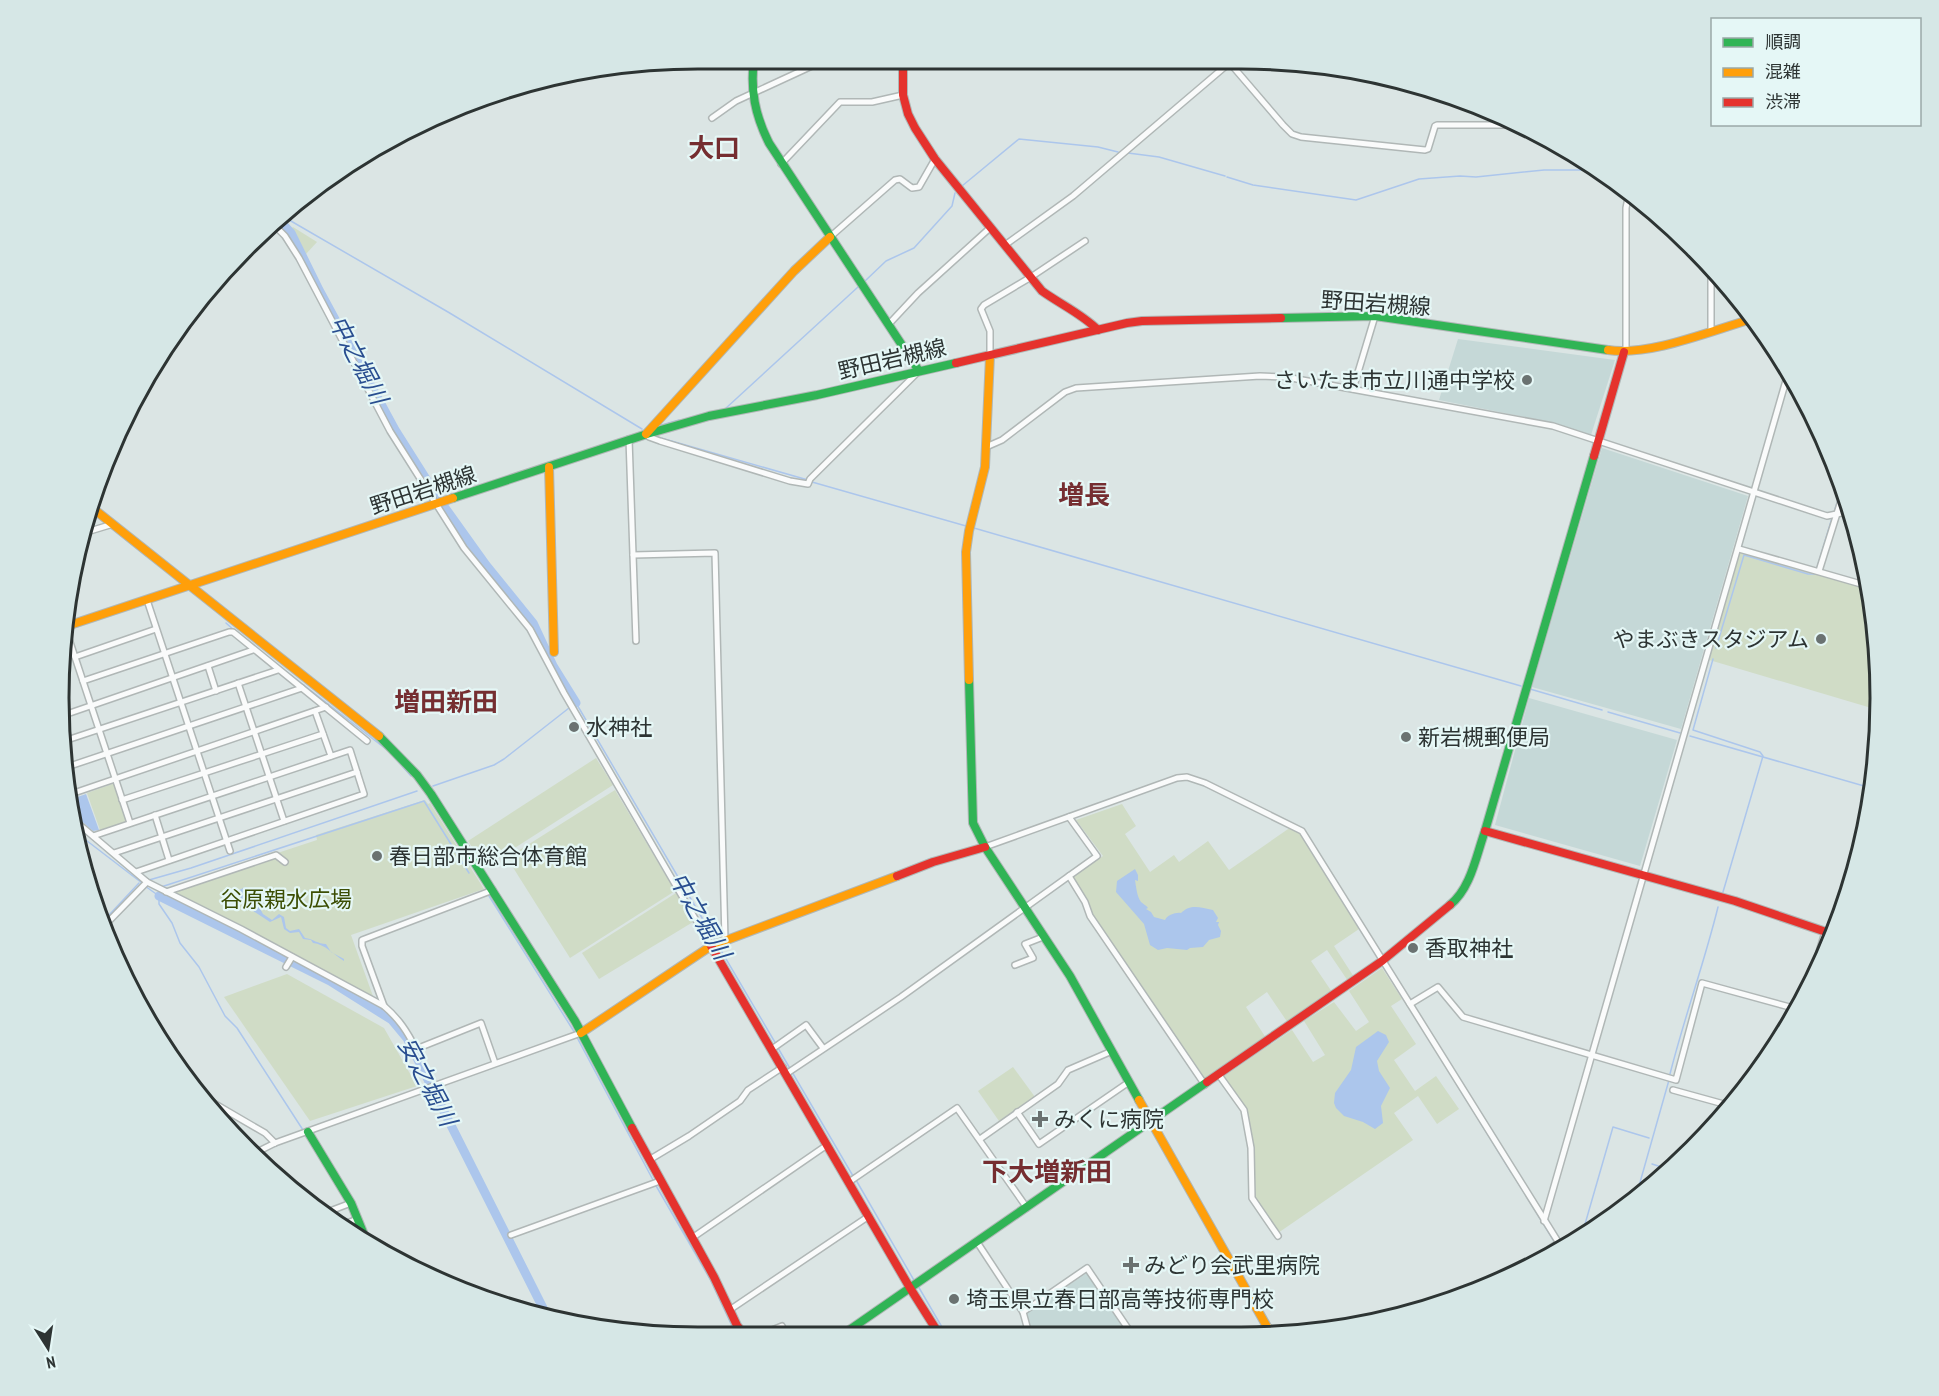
<svg xmlns="http://www.w3.org/2000/svg" width="1939" height="1396" font-family="'PT Sans Narrow','Noto Sans JP',sans-serif">
  <style>
    .built { fill: #c5d8d7 }
    .green { fill: #d0dcc6 }
    .water { fill: #acc6ec }
    .lines { fill: none; stroke-linecap: round; stroke-linejoin: round }
    .stream { stroke: #acc6ec; stroke-width: 1.5 }
    .river { stroke: #acc6ec; stroke-width: 9 }
    .street-casing { stroke: #b0b7b6; stroke-width: 8 }
    .fast-casing { stroke: #b0b7b6; stroke-width: 10 }
    .slow-casing { stroke: #b0b7b6; stroke-width: 10 }
    .jam-casing { stroke: #b0b7b6; stroke-width: 10 }
    .street { stroke: #fafbfb; stroke-width: 5 }
    .fast { stroke: #30b455; stroke-width: 8 }
    .slow { stroke: #ff9f0a; stroke-width: 8 }
    .jam { stroke: #e5322d; stroke-width: 8 }
    .poi-dot { fill: #6a7271; stroke: #e5f7f6; stroke-width: 2 }
    .labels { text-anchor: middle; stroke-width: 4.5; stroke-linejoin: round; paint-order: stroke }
    .street-label { font-size: 22px; fill: #2d3433; stroke: #e5f7f6 }
    .poi-label { font-size: 22px; fill: #2d3433; stroke: #e5f7f6; text-anchor: start }
    .park-label { font-size: 22px; fill: #3c4e04; stroke: #e5f7f6 }
    .water-label { font-size: 24px; font-style: italic; fill: #294e90; stroke: #e5f7f6 }
    .quarter-label { font-size: 26px; font-weight: bold; fill: #752e31; stroke: #e5f7f6 }
    .rim { fill: none; stroke: #2d3433; stroke-width: 3 }
  </style>
  <rect width="100%" height="100%" fill="#dbe5e4"/>
  <g class="built">
    <polygon points="1458,339 1615,360 1591,435 1550,422 1439,400"/>
    <polygon points="1602,448 1748,496 1681,729 1532,687"/>
    <polygon points="1529,698 1677,740 1640,866 1495,825"/>
    <polygon points="1087,1273 1131,1333 1031,1334 1026,1314"/>
  </g>
  <g class="green">
    <polygon points="293,227 317,242 306,254 292,228"/>
    <polygon points="1739,549 1868,586 1875,615 1878,710 1706,659"/>
    <polygon points="596,758 613,785 485,867 468,841"/>
    <polygon points="115,783 127,822 100,830 87,793"/>
    <polygon points="615,790 675,891 570,958 507,858"/>
    <polygon points="425,800 428,804 430,803 484,889 351,935 374,999 169,889 317,840 316,835"/>
    <polygon points="1122,804 1136,826 1125,834 1150,872 1174,855 1179,862 1208,841 1229,870 1291,827 1300,833 1359,929 1334,946 1354,977 1348,981 1327,950 1311,961 1332,992 1288,1023 1267,992 1246,1007 1266,1038 1205,1079 1092,916 1088,900 1072,877 1103,856 1076,820"/>
    <polygon points="676,893 693,922 599,979 582,953"/>
    <polygon points="1382,968 1402,999 1391,1006 1416,1044 1394,1060 1415,1091 1436,1076 1459,1109 1437,1124 1418,1096 1394,1113 1413,1140 1278,1233 1253,1197 1245,1110 1223,1077 1292,1030 1313,1062 1325,1055 1304,1021 1334,1002 1356,1031 1369,1022 1349,991"/>
    <polygon points="287,974 384,1028 417,1086 310,1121 224,997"/>
    <polygon points="1013,1067 1035,1097 999,1121 978,1091"/>
  </g>
  <g class="water">
    <polygon points="86,794 99,830 93,831 73,814 69,800"/>
    <path d="M1135 869 1138 875V881L1135 880C1136 886 1137 897 1141 902 1143 904 1146 905 1148 908L1146 909 1151 912 1154 917 1165 920C1167 915 1176 912 1181 913 1191 903 1201 908 1213 910L1218 918 1216 922H1219L1218 925 1221 931 1220 937 1209 940 1203 947 1190 948 1187 950 1167 948 1158 950 1150 945 1144 924 1116 892 1117 881Z"/>
    <path d="M245 887 249 888 263 914 272 920 279 914 284 917 286 928 290 931 299 929 305 938C313 939 318 944 326 944L331 952 344 959V961C334 955 325 944 313 943L311 940 303 939 299 932 290 933 284 929 281 917 270 922 233 898 234 893Z"/>
    <polygon points="1378,1031 1386,1035 1389,1042 1377,1061 1379,1071 1390,1088 1381,1106 1383,1123 1375,1129 1363,1122 1344,1116 1336,1108 1334,1103 1335,1093 1351,1070 1356,1047"/>
  </g>
  <g class="lines">
    <g class="stream">
      <polyline points="1128,153 1159,157 1225,176"/>
      <polyline points="1227,177 1253,185 1356,200 1419,179 1460,176 1476,177 1544,170 1596,170"/>
      <polyline points="962,186 1019,139 1098,147 1118,152"/>
      <polyline points="284,217 448,312 642,429"/>
      <polyline points="865,281 886,261 914,248 952,206 955,193"/>
      <polyline points="725,409 858,287"/>
      <polyline points="658,426 679,420"/>
      <polyline points="654,436 808,480"/>
      <polyline points="812,482 966,526"/>
      <polyline points="1835,509 1843,485"/>
      <polyline points="89,510 105,523"/>
      <polyline points="109,526 146,556"/>
      <polyline points="974,528 1521,686"/>
      <polyline points="1817,568 1832,518"/>
      <polyline points="226,623 235,631"/>
      <polyline points="1716,648 1744,555 1808,574 1815,574"/>
      <polyline points="260,651 391,753"/>
      <polyline points="1713,659 1693,730 1760,752 1763,756 1723,892"/>
      <polyline points="1530,689 1602,710"/>
      <polyline points="574,704 576,703 715,940"/>
      <polyline points="1608,712 1680,733"/>
      <polyline points="1690,736 1871,788"/>
      <polyline points="394,757 411,776"/>
      <polyline points="433,786 494,765 504,759 569,708"/>
      <polyline points="78,834 142,883"/>
      <polyline points="149,880 191,868 417,791"/>
      <polyline points="145,886 159,896 159,904 172,923 180,943 199,967 225,1016 237,1028 303,1130"/>
      <polyline points="161,887 424,801 469,873"/>
      <polyline points="489,896 573,1030 653,1180"/>
      <polyline points="103,925 110,914 139,883"/>
      <polyline points="719,947 776,1044"/>
      <polyline points="778,1048 853,1176"/>
      <polyline points="1447,1068 1467,1101"/>
      <path d="M1670 1074C1684 1018 1704 964 1718 907"/>
      <polyline points="1471,1107 1511,1172"/>
      <polyline points="1652,1164 1671,1170"/>
      <polyline points="1514,1176 1554,1241"/>
      <polyline points="856,1180 915,1282"/>
      <polyline points="655,1184 710,1279 732,1326"/>
      <polyline points="1635,1200 1669,1080"/>
      <polyline points="356,1226 361,1238"/>
      <polyline points="1581,1238 1613,1127 1649,1138"/>
      <polyline points="918,1286 946,1334"/>
      <polyline points="735,1334 736,1336"/>
    </g>
    <g class="river">
      <polyline points="280,221 291,233 319,290 395,430 438,498"/>
      <polyline points="443,505 486,565 533,623 553,666 576,703"/>
      <polyline points="159,896 330,981 392,1020 407,1038 543,1308 546,1318"/>
    </g>
    <defs>
      <g id="street">
        <polyline points="1229,62 1283,125 1292,134 1301,137 1425,150 1428,149 1435,126 1437,125 1522,125"/>
        <polyline points="1500,114 1509,125"/>
        <polyline points="712,118 736,101 827,59"/>
        <polyline points="781,164 840,102 872,102 903,95"/>
        <polyline points="275,226 285,236 299,258 390,431 464,548 530,629 564,693 711,946"/>
        <polyline points="830,237 895,180 900,179 912,188 919,187 935,159"/>
        <polyline points="1005,245 1073,196 1234,59"/>
        <polyline points="1711,265 1711,331"/>
        <polyline points="889,324 918,293 991,227"/>
        <polyline points="1626,351 1626,208 1629,193"/>
        <polyline points="990,356 990,331 981,309 984,305 1031,277 1085,241"/>
        <polyline points="1353,389 1375,316"/>
        <polyline points="646,434 649,437 660,441 790,481 808,484 810,479 918,372"/>
        <polyline points="629,439 636,641"/>
        <polyline points="986,447 1002,440 1065,392 1076,388 1260,376 1286,377 1553,426 1827,516 1851,511"/>
        <polyline points="80,534 113,524"/>
        <polyline points="1739,549 1868,586"/>
        <polyline points="633,555 715,553 725,940"/>
        <polyline points="1819,571 1845,488"/>
        <polyline points="147,600 230,851"/>
        <polyline points="65,627 130,823"/>
        <polyline points="75,657 156,629"/>
        <polyline points="208,666 216,691"/>
        <polyline points="83,681 229,632 233,632 367,741"/>
        <polyline points="238,683 284,821"/>
        <polyline points="315,711 331,756"/>
        <polyline points="64,715 253,650"/>
        <polyline points="64,741 278,670"/>
        <polyline points="64,768 302,688"/>
        <polyline points="68,795 326,707"/>
        <polyline points="122,800 323,734"/>
        <polyline points="155,815 169,860"/>
        <polyline points="1069,817 1097,856 1069,876 1085,902 1090,916 1205,1085"/>
        <path d="M74 820 147 882 241 929 384 1006C399 1019 407 1031 416 1049L481 1023 495 1063"/>
        <polyline points="93,836 350,750 364,794 136,872"/>
        <polyline points="985,847 1177,778 1187,777 1205,783 1302,831 1557,1240 1560,1249"/>
        <polyline points="114,853 357,772"/>
        <polyline points="166,892 276,855 285,862"/>
        <polyline points="104,929 109,921 147,882"/>
        <polyline points="1015,965 1033,958 1025,944 1043,937"/>
        <polyline points="286,967 292,957"/>
        <polyline points="1807,993 1825,932"/>
        <polyline points="1410,1004 1438,987 1463,1017 1676,1080 1702,983 1797,1009"/>
        <polyline points="384,1006 362,946 362,940 493,890"/>
        <polyline points="772,1049 806,1025 823,1048"/>
        <polyline points="786,1074 901,997 1069,876"/>
        <polyline points="1219,1075 1244,1110 1251,1148 1252,1198 1278,1236"/>
        <polyline points="1673,1090 1731,1106"/>
        <polyline points="198,1094 265,1133 275,1143"/>
        <polyline points="1017,1112 1039,1144 1129,1082"/>
        <polyline points="980,1139 1058,1084 1068,1070 1112,1051"/>
        <polyline points="253,1154 275,1143 581,1033"/>
        <polyline points="649,1160 689,1136 740,1101 748,1090 783,1067"/>
        <polyline points="849,1182 957,1108 1027,1208"/>
        <polyline points="322,1214 351,1203"/>
        <polyline points="1544,1221 1789,370"/>
        <polyline points="341,1225 358,1219"/>
        <polyline points="511,1235 660,1181"/>
        <polyline points="692,1238 827,1145"/>
        <polyline points="977,1242 1023,1312"/>
        <polyline points="1510,1276 1558,1243"/>
        <polyline points="731,1309 869,1216"/>
        <polyline points="1029,1334 1023,1312 1087,1268 1131,1333"/>
        <polyline points="757,1336 782,1326 786,1335"/>
      </g>
      <g id="fast">
        <path d="M754 59C750 90 755 115 769 143L919 371"/>
        <polyline points="1281,318 1375,316 1608,350"/>
        <polyline points="453,498 647,434 709,416 817,395 956,363"/>
        <polyline points="969,680 973,823 985,847 1070,976 1139,1100"/>
        <polyline points="379,736 417,775 431,794 575,1021 632,1128"/>
        <path d="M1450 905C1471 888 1476 856 1485 831L1594 456"/>
        <polyline points="308,1132 351,1203 367,1242"/>
        <polyline points="842,1335 1207,1082"/>
      </g>
      <g id="slow">
        <path d="M1608 350C1651 356 1710 331 1752 319"/>
        <polyline points="646,434 794,271 830,237"/>
        <polyline points="549,467 554,652"/>
        <polyline points="90,506 379,736"/>
        <polyline points="64,627 453,498"/>
        <polyline points="969,680 966,552 969,531 985,467 990,356"/>
        <polyline points="581,1033 711,946 897,876"/>
        <polyline points="1139,1100 1270,1332"/>
      </g>
      <g id="jam">
        <path d="M903 59V95L908 114 915 128 935 159 1042 291C1060 304 1082 314 1098 330"/>
        <polyline points="956,363 1127,323 1142,321 1281,318"/>
        <polyline points="1594,456 1624,352"/>
        <polyline points="1485,831 1735,901 1832,934"/>
        <polyline points="897,876 933,862 985,847"/>
        <polyline points="711,946 910,1288 939,1334"/>
        <polyline points="1207,1082 1382,961 1450,905"/>
        <polyline points="632,1128 714,1277 742,1336"/>
        <polyline points="718,1336 739,1328"/>
      </g>
    </defs>
    <use href="#street" class="street-casing"/>
    <use href="#fast" class="fast-casing"/>
    <use href="#slow" class="slow-casing"/>
    <use href="#jam" class="jam-casing"/>
    <use href="#street" class="street"/>
    <use href="#fast" class="fast"/>
    <use href="#slow" class="slow"/>
    <use href="#jam" class="jam"/>
  </g>
  <g class="poi-dot">
    <circle cx="1527" cy="380" r="6"/>
    <circle cx="1821" cy="639" r="6"/>
    <circle cx="574" cy="727" r="6"/>
    <circle cx="1406" cy="737" r="6"/>
    <circle cx="377" cy="856" r="6"/>
    <circle cx="1413" cy="948" r="6"/>
    <path d="M1037 1110h6v6h6v6h-6v6h-6v-6h-6v-6h6z"/>
    <path d="M1128 1256h6v6h6v6h-6v6h-6v-6h-6v-6h6z"/>
    <circle cx="954" cy="1299" r="6"/>
  </g>
  <g class="labels">
    <g class="street-label">
      <text transform="translate(1376 303) rotate(4)" y="8">野田岩槻線</text>
      <text transform="translate(892 359) rotate(-13)" y="8">野田岩槻線</text>
      <text transform="translate(423 490) rotate(-18)" y="8">野田岩槻線</text>
    </g>
    <g class="poi-label">
      <text x="1515" y="388" text-anchor="end">さいたま市立川通中学校</text>
      <text x="1809" y="647" text-anchor="end">やまぶきスタジアム</text>
      <text x="586" y="735">水神社</text>
      <text x="1418" y="745">新岩槻郵便局</text>
      <text x="389" y="864">春日部市総合体育館</text>
      <text x="1425" y="956">香取神社</text>
      <text x="1054" y="1127">みくに病院</text>
      <text x="1144" y="1273">みどり会武里病院</text>
      <text x="966" y="1307">埼玉県立春日部高等技術専門校</text>
    </g>
    <g class="park-label">
      <text x="286" y="907">谷原親水広場</text>
    </g>
    <g class="water-label">
      <text transform="translate(358 360) rotate(62)" y="8">中之堀川</text>
      <text transform="translate(700 916) rotate(60)" y="8">中之堀川</text>
      <text transform="translate(427 1082) rotate(62)" y="8">安之堀川</text>
    </g>
    <g class="quarter-label">
      <text x="714" y="157">大口</text>
      <text x="1084" y="504">増長</text>
      <text x="446" y="711">増田新田</text>
      <text x="1047" y="1181">下大増新田</text>
    </g>
  </g>
  <path d="M0 0H1939V1396H0ZM698 69H1241A629 629 0 0 1 1870 698V698A629 629 0 0 1 1241 1327H698A629 629 0 0 1 69 698V698A629 629 0 0 1 698 69Z" fill="#d6e7e6" fill-rule="evenodd"/>
  <path class="rim" d="M698 69H1241A629 629 0 0 1 1870 698V698A629 629 0 0 1 1241 1327H698A629 629 0 0 1 69 698V698A629 629 0 0 1 698 69Z"/>
  <rect x="1711" y="18" width="210" height="108" fill="#e5f7f6" stroke="#9ba9a8" stroke-width="1.5"/>
  <rect x="1723" y="38" width="30" height="9" fill="#30b455" stroke="#9ba9a8" stroke-width="1.5"/>
  <text x="1765" y="48" font-size="18" fill="#2d3433">順調</text>
  <rect x="1723" y="68" width="30" height="9" fill="#ff9f0a" stroke="#9ba9a8" stroke-width="1.5"/>
  <text x="1765" y="78" font-size="18" fill="#2d3433">混雑</text>
  <rect x="1723" y="98" width="30" height="9" fill="#e5322d" stroke="#9ba9a8" stroke-width="1.5"/>
  <text x="1765" y="108" font-size="18" fill="#2d3433">渋滞</text>
  <g transform="translate(48 1348) rotate(168)" stroke="#e5f7f6" stroke-width="4.5" paint-order="stroke">
  <path d="M0-4.5L10 22L0 15L-10 22Z" fill="#2d3433"/>
  <text y="-9" font-size="16" font-weight="bold" text-anchor="middle" fill="#2d3433">N</text>
  </g>
</svg>
